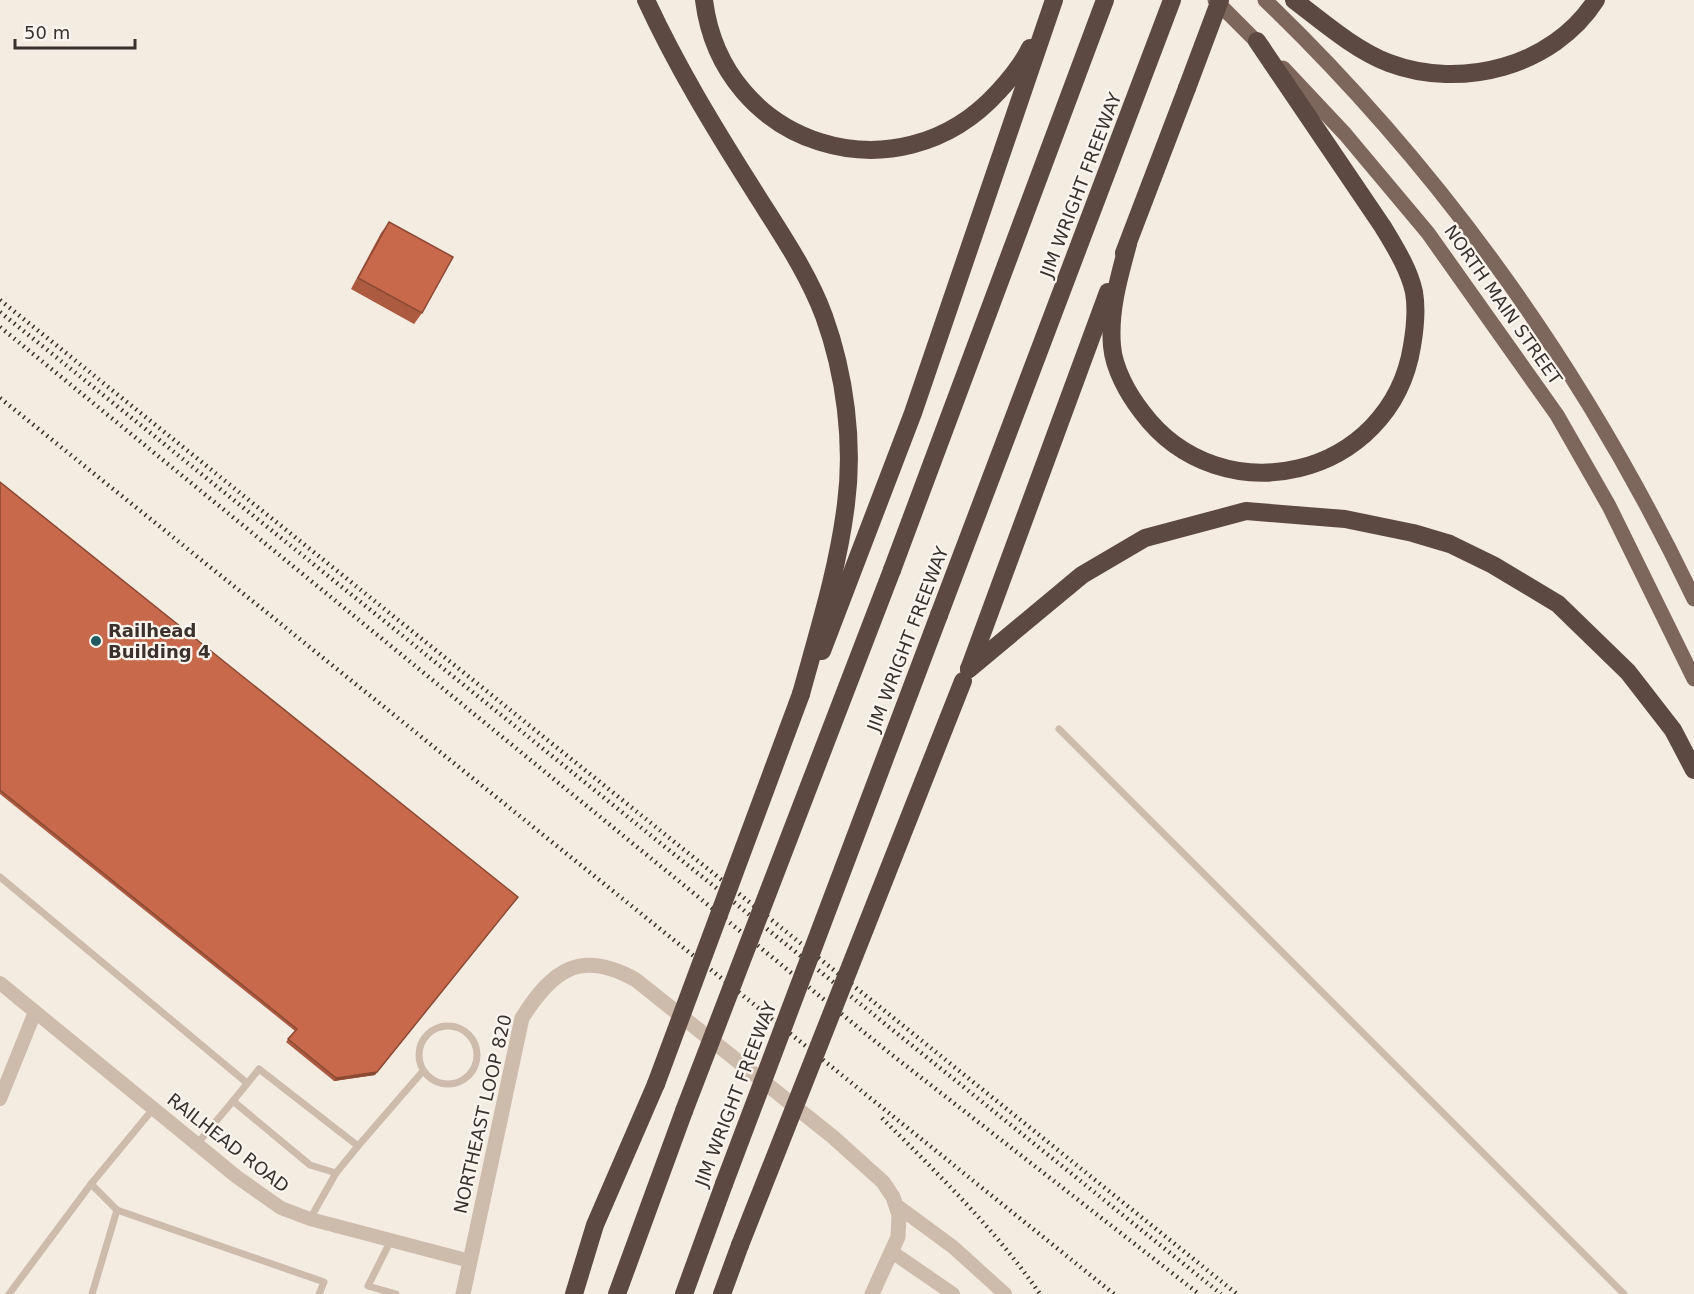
<svg xmlns="http://www.w3.org/2000/svg" width="1694" height="1294" font-family="'DejaVu Sans',sans-serif">
  <style>
    .lines { fill: none; stroke-linecap: round; stroke-linejoin: round }
    .service { stroke: #cdbbac; stroke-width: 7 }
    .minor { stroke: #cdbbac; stroke-width: 14 }
    .tertiary { stroke: #cdbbac; stroke-width: 15 }
    .primary { stroke: #7d675c; stroke-width: 15 }
    .motorway { stroke: #5c4a42; stroke-width: 18 }
    .rail { stroke: #3b302b; stroke-width: 4.5; stroke-dasharray: 1.5 4.5; stroke-linecap: butt }
    .motorway-bridge { stroke: #5c4a42; stroke-width: 18 }
    .wall { fill: #ac5a40 }
    .shaded-wall { fill: #8c4a34 }
    .building { fill: #c8694b; stroke: #8c4a34; stroke-width: 1.5 }
    .poi-dot { fill: #1f5a5e; stroke: #fbf5ee; stroke-width: 2 }
    .labels { text-anchor: middle; stroke-width: 4.5; stroke-linejoin: round; paint-order: stroke }
    .street-label { font-size: 18px; fill: #3b302b; stroke: #fbf5ee }
    .poi-label { font-size: 18px; font-weight: bold; fill: #3b302b; stroke: #fbf5ee; text-anchor: start }
  </style>
  <rect width="100%" height="100%" fill="#f4ebe1"/>
  <g class="lines">
    <g class="service">
      <polyline points="1059,729 1624,1294"/>
      <polyline points="0,877 247,1083"/>
      <circle cx="448" cy="1055" r="29"/>
      <polyline points="233,1101 259,1069 358,1146 423,1071"/>
      <polyline points="197,1144 233,1101 310,1165 336,1173 310,1219"/>
      <polyline points="336,1173 358,1146"/>
      <polyline points="91,1184 117,1210 324,1282 319,1294"/>
      <polyline points="391,1240 368,1286 396,1294"/>
      <polyline points="9,1294 91,1184 153,1109"/>
      <polyline points="92,1294 117,1210"/>
    </g>
    <g class="minor">
      <polyline points="0,983 237,1177 281,1208 310,1219 470,1261"/>
      <polyline points="0,1099 35,1012"/>
      <polyline points="896,1205 953,1247 1005,1294"/>
      <polyline points="892,1252 953,1294"/>
    </g>
    <path class="tertiary" d="M463 1294 522 1018C553 969 581 949 636 980L833 1137 883 1182 893 1197 899 1215 898 1237 872 1294"/>
    <g class="primary">
      <polyline points="1215,0 1264,49"/>
      <path d="M1265 0C1444 172 1587 375 1694 599"/>
      <polyline points="1283,68 1345,134 1428,233 1557,415 1609,506 1694,679"/>
    </g>
    <g class="motorway">
      <path d="M646 0C676 65 713 126 751 186 777 228 807 270 824 316 845 374 854 443 846 504 838 569 818 632 801 694"/>
      <path d="M704 0C722 146 898 202 998 92 1010 79 1022 65 1030 48"/>
      <path d="M1294 0C1323 22 1355 50 1389 63 1461 90 1553 67 1596 0"/>
      <path d="M1128 244C1119 277 1109 311 1112 346 1114 369 1128 394 1142 412 1221 518 1391 478 1412 346 1415 329 1417 310 1414 292 1409 269 1395 247 1383 227L1257 41"/>
      <polyline points="1124,253 1187,88"/>
      <polyline points="892,570 1105,0"/>
      <polyline points="939,615 1172,0"/>
      <polyline points="822,651 913,413 1054,0"/>
      <polyline points="969,669 1082,575 1145,538 1246,511 1345,519 1413,533 1450,544 1493,565 1558,604 1628,672 1673,730 1694,770"/>
      <polyline points="969,669 1108,292"/>
      <polyline points="574,1294 595,1225 656,1084"/>
      <polyline points="617,1294 684,1111"/>
      <polyline points="684,1294 724,1184"/>
      <polyline points="722,1294 740,1245"/>
    </g>
    <g class="rail">
      <polyline points="0,300 1237,1294"/>
      <polyline points="0,312 1221,1294"/>
      <polyline points="0,327 887,1051 1199,1294"/>
      <polyline points="0,398 1114,1294"/>
      <path d="M882 1118C938 1174 995 1229 1040 1294"/>
    </g>
    <g class="motorway-bridge">
      <polyline points="1187,88 1220,0"/>
      <polyline points="656,1084 801,694"/>
      <polyline points="684,1111 892,570"/>
      <polyline points="724,1184 939,615"/>
      <polyline points="740,1245 963,681"/>
    </g>
  </g>
  <g class="wall">
    <polygon points="389,222 422,313 414,324 351,289 381,233"/>
    <polygon points="0,482 375,1075 334,1081 286,1042 295,1031 0,794"/>
  </g>
  <polygon class="shaded-wall" points="518,897 375,1075 334,1081 336,1078"/>
  <g class="building">
    <polygon points="389,222 453,257 422,313 358,278"/>
    <polygon points="0,482 518,897 377,1072 336,1078 288,1039 297,1029 0,790"/>
  </g>
  <circle class="poi-dot" cx="96" cy="641" r="6"/>
  <g class="labels">
    <g class="street-label">
      <text transform="translate(1081 185) rotate(-69)" y="6">JIM WRIGHT FREEWAY</text>
      <text transform="translate(1503 305) rotate(55)" y="6">NORTH MAIN STREET</text>
      <text transform="translate(908 639) rotate(-69)" y="6">JIM WRIGHT FREEWAY</text>
      <text transform="translate(736 1094) rotate(-69)" y="6">JIM WRIGHT FREEWAY</text>
      <text transform="translate(483 1114) rotate(-77)" y="6">NORTHEAST LOOP 820</text>
      <text transform="translate(228 1143) rotate(38)" y="6">RAILHEAD ROAD</text>
    </g>
    <g class="poi-label">
      <text x="108" y="637">Railhead<tspan x="108" dy="21">Building 4</tspan></text>
    </g>
  </g>
  <path d="M15 39v9h120v-9" fill="none" stroke="#3b302b" stroke-width="3"/>
  <text x="24" y="39" font-size="18" fill="#3b302b" stroke="#fbf5ee" stroke-width="4.5" paint-order="stroke">50 m</text>
</svg>
